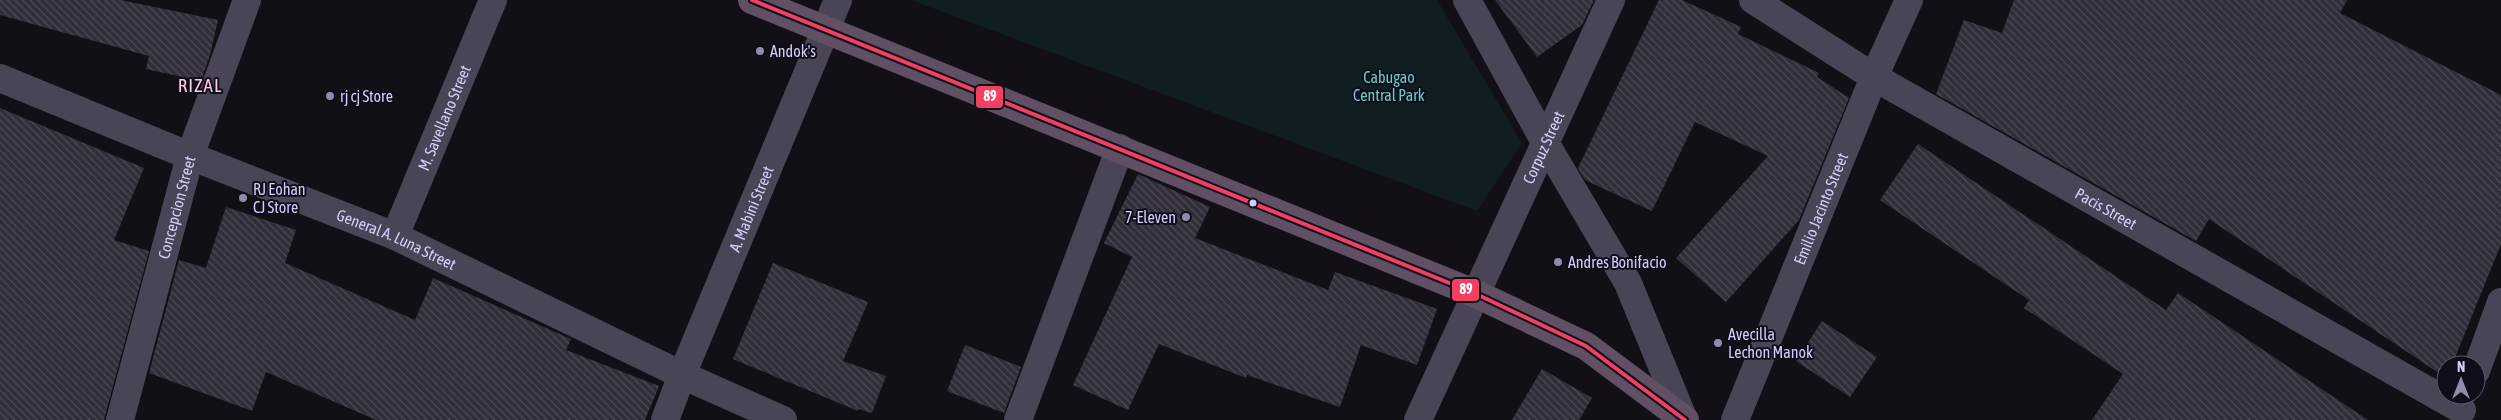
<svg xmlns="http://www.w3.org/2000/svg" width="2501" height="420" font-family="'Asap Condensed',sans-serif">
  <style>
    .green { fill: #101e21 }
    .building { fill: url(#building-back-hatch) }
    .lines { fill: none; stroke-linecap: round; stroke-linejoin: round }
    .minor { stroke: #494557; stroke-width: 28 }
    .tertiary { stroke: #494557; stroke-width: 28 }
    .trunk { stroke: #615064; stroke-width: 28 }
    .bus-1-casing { stroke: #110c1a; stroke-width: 8 }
    .bus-1 { stroke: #f24062; stroke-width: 4 }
    .poi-dot { fill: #938aaa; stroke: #110c1a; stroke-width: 2 }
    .bus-dot { fill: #d9cbf9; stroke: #110c1a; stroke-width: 2 }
    .labels { text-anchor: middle; stroke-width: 4; stroke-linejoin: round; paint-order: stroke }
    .poi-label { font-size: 16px; fill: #d9cbf9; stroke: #110c1a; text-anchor: start }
    .park-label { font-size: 16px; fill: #60d0c8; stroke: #110c1a }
    .street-label { font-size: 16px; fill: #d9cbf9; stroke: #110c1a }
    .quarter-label { font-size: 19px; letter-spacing: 1px; fill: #f9cde1; stroke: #110c1a }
    .line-badge { stroke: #110c1a; stroke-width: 2 }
    .badge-label { font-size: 14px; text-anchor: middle; font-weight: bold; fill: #fff }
  </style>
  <defs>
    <pattern id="building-back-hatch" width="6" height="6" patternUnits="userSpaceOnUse" patternTransform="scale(1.25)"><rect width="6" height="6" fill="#322e39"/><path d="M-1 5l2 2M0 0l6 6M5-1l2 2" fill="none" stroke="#4f4b56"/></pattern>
  </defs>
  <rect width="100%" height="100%" fill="#121016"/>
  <polygon class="green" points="911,0 1437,0 1522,143 1477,211"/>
  <g class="building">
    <polygon points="0,0 120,0 218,20 210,55 201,81 146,69 149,56 0,15"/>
    <polygon points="1495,0 1594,0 1582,25 1537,57"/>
    <polygon points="1659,0 1682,0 1741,27 1738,34 1819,73 1817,77 1849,98 1799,220 1726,302 1676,258 1768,156 1695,122 1652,211 1585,180 1578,168"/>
    <polygon points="2014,0 2347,0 2340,13 2501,95 2501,244 2452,365 2446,365 2446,378 2209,219 2196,241 1936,94 1964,20 2002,33"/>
    <polygon points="0,108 144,168 114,240 149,251 104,420 0,420"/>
    <polygon points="1918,144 2166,310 2178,293 2368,420 2092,420 2123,374 2024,308 2029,300 1880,200"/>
    <polygon points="1138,174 1210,207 1195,238 1328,290 1335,272 1437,309 1417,365 1361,345 1340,407 1247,375 1246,378 1159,344 1128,410 1073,385 1132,257 1104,243"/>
    <polygon points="226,207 296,230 285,263 415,320 433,278 571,339 566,350 659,386 645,420 376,420 266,372 252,411 149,373 179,260 206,268"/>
    <polygon points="773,263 868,302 843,361 886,376 872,413 858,409 858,411 733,359"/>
    <polygon points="1822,321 1877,357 1850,397 1796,361"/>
    <polygon points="965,345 1021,367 1004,413 947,391"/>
    <polygon points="1542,369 1592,398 1579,420 1512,420"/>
  </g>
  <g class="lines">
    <g class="minor">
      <path id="s1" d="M1753 0 1874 77 2462 410"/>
      <path id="s2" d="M0 78 190 156 395 236 682 375 783 420"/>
      <path id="s3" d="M395 236 493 0"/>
      <polyline points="2476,371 2501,302"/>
      <path id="s4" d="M120 420 190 156 247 0"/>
      <path id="s5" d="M665 420 682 375 825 31"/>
      <polyline points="1018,420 1120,148"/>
      <path id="s6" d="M1418 420 1611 0"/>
      <path id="s7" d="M1735 420 1874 77 1909 0"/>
    </g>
    <g class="tertiary">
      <polyline points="1467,0 1546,144 1628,283 1684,420"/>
      <polyline points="825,31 838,0"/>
    </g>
    <polyline class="trunk" points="752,0 1474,293 1586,346 1685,420"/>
    <defs>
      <polyline id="bus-1" points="752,0 1474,293 1586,346 1685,420"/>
    </defs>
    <use href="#bus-1" class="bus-1-casing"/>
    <use href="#bus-1" class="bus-1"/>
  </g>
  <g class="poi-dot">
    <circle cx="760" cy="51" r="5"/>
    <circle cx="330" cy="96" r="5"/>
    <circle cx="243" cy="198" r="5"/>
    <circle cx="1186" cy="217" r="5"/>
    <circle cx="1558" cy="262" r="5"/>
    <circle cx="1718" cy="343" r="5"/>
  </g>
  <circle class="bus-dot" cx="1253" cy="203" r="4.5"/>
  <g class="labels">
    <g class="poi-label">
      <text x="770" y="57">Andok's</text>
      <text x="340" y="102">rj cj Store</text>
      <text x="253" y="195">RJ Eohan<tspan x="253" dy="18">CJ Store</tspan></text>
      <text x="1176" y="223" text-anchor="end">7-Eleven</text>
      <text x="1568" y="268">Andres Bonifacio</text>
      <text x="1728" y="340">Avecilla<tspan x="1728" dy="18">Lechon Manok</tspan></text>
    </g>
    <g class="park-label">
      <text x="1389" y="83">Cabugao<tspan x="1389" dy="18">Central Park</tspan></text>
    </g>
    <g class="street-label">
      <text dy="6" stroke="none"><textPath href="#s3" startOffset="128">M. Savellano Street</textPath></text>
      <text dy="6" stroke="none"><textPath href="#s6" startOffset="300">Corpuz Street</textPath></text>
      <text dy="6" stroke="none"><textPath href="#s4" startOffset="220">Concepcion Street</textPath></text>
      <text dy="6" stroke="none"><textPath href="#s1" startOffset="410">Pacis Street</textPath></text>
      <text dy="6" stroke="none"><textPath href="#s7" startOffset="228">Emilio Jacinto Street</textPath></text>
      <text dy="6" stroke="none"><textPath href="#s5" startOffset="228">A. Mabini Street</textPath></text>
      <text dy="6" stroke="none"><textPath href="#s2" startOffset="428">General A. Luna Street</textPath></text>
    </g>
    <g class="quarter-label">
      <text x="200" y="92">RIZAL</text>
    </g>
  </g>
  <g class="line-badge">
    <rect x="975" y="85" width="29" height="24" rx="5" fill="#f24062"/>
    <rect x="1451" y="278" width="29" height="24" rx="5" fill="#f24062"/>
  </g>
  <g class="badge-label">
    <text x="990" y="101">89</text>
    <text x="1466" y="294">89</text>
  </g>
  <g transform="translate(2461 380)"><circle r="24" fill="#110c1a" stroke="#615873"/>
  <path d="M0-4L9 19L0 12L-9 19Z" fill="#938aaa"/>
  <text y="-8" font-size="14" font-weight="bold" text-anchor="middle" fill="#d9cbf9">N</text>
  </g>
</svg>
